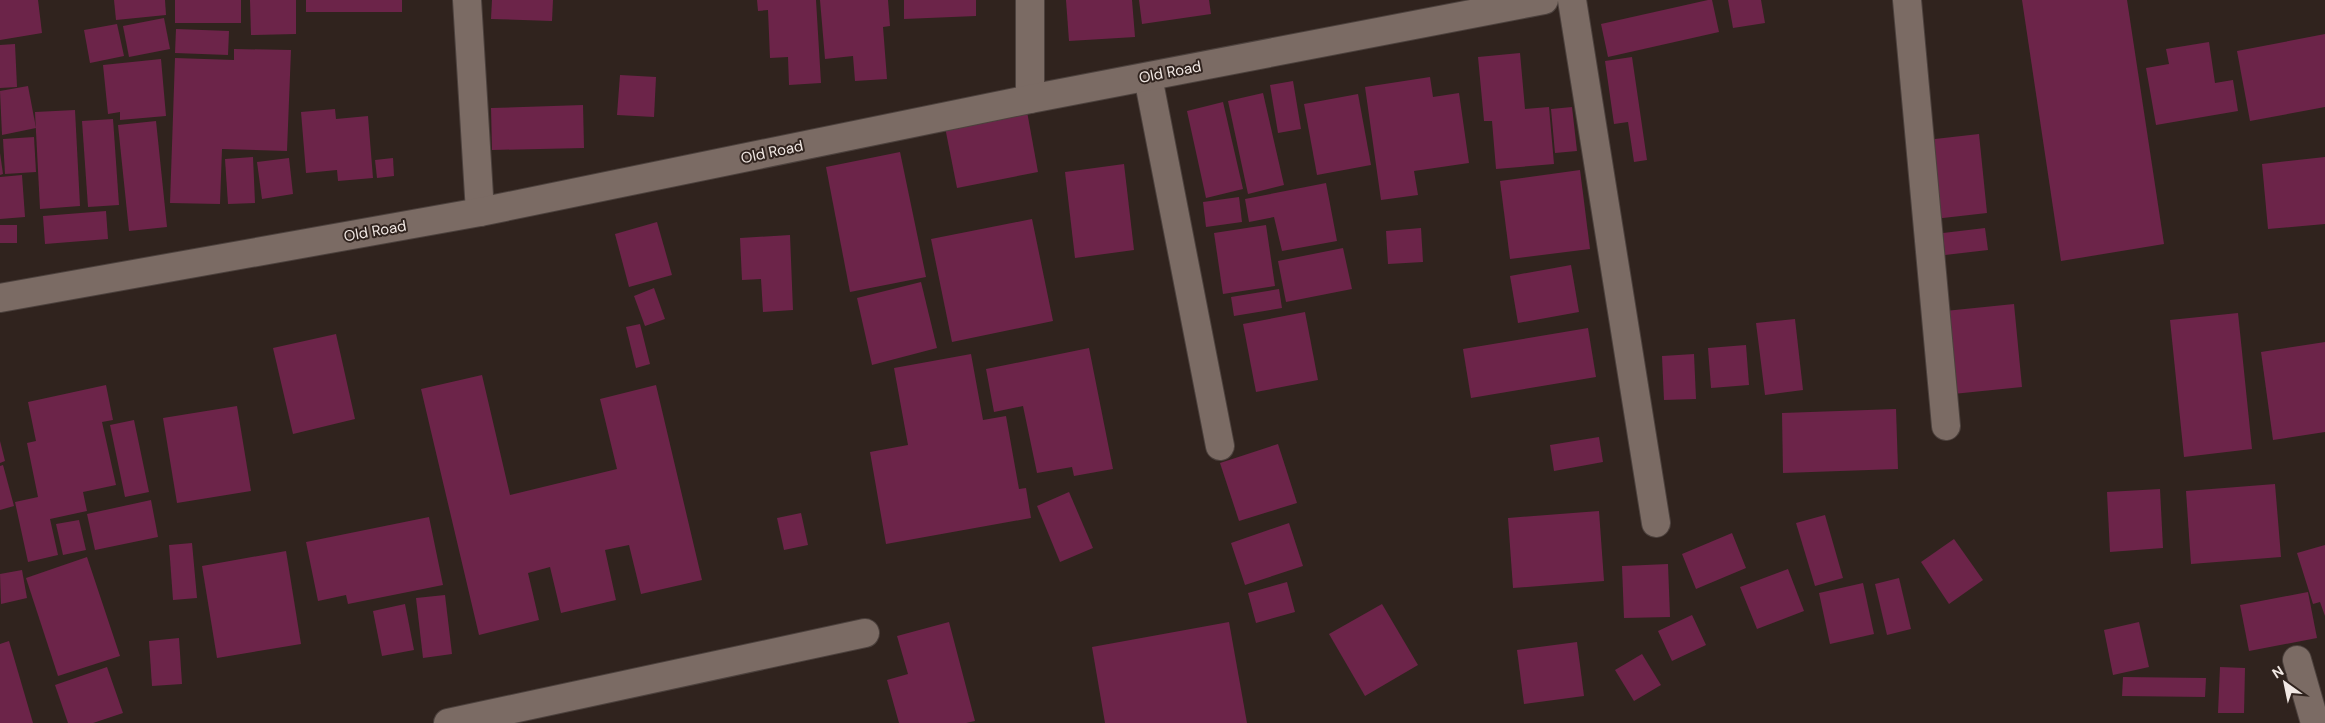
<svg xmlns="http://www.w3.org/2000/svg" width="2325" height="723" font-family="'DM Sans',sans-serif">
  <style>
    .building { fill: #6c2449 }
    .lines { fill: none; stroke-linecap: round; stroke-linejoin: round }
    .minor-casing { stroke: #4c413d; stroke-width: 30 }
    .minor { stroke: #7b6b64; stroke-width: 28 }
    .labels { text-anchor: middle; stroke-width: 4; stroke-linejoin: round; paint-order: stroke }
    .street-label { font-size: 15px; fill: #f1e8e4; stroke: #30231e }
  </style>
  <rect width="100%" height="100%" fill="#30231e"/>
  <g class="building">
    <polygon points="0,0 38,0 42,33 0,40"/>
    <polygon points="114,0 165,0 166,15 116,20"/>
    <rect x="175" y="0" width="66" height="23"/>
    <polygon points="250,0 296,0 296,34 251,35"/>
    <rect x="306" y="0" width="96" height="12"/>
    <polygon points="492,0 553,0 552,21 491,19"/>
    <polygon points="757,0 816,0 821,83 789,85 788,57 770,58 768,10 758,11"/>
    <polygon points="820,0 888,0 890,26 883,27 887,79 855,81 853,56 825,59"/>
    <polygon points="904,0 976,0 976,16 904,19"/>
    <polygon points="1066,0 1132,0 1135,37 1069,41"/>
    <polygon points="1139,0 1209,0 1211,14 1142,24"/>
    <polygon points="1708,0 1712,0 1719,32 1608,57 1601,24"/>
    <polygon points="1728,0 1761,0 1765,23 1733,28"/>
    <polygon points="2022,0 2127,0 2164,244 2061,261"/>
    <polygon points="164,18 170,49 129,57 123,26"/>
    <polygon points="117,24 124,56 90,63 84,30"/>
    <polygon points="176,29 229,31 228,55 175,53"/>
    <polygon points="2325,34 2325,107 2250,121 2237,51"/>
    <polygon points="2209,42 2215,83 2233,80 2238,111 2156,125 2146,68 2169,64 2166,49"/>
    <polygon points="15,44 17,87 0,88 0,45"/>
    <polygon points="234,49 291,50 287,151 222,149 220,204 170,203 175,58 234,60"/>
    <polygon points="1520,53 1525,109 1549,107 1554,164 1496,169 1492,121 1484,121 1478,57"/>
    <polygon points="1632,57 1647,160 1634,162 1628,122 1614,124 1605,61"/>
    <polygon points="161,59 166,116 120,120 120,112 108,114 103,65"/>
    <polygon points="620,75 656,77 654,117 617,115"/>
    <polygon points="1430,77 1433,97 1459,93 1469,163 1414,171 1418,195 1381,200 1365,87"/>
    <polygon points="1293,81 1301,129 1278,133 1270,85"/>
    <polygon points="28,86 36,128 2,135 0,91"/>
    <polygon points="1263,93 1284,185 1248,194 1228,101"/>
    <polygon points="1358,94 1371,165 1317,175 1304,104"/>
    <polygon points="1223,102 1243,189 1206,198 1187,111"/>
    <polygon points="583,105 584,148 492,150 491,108"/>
    <polygon points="1026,106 1038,172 957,188 944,122"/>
    <polygon points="1572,107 1577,151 1555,153 1551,109"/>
    <polygon points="335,109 336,119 368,116 373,178 338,181 337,170 306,173 301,112"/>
    <polygon points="75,110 80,206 40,209 35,112"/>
    <polygon points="113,119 119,205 88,207 82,121"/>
    <polygon points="156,121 167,227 129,231 118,125"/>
    <polygon points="1979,134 1987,213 1934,219 1926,140"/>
    <polygon points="34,137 36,172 5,174 3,139"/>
    <polygon points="900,152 926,277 850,292 826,167"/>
    <polygon points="0,153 3,174 0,175"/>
    <polygon points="253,157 255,203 228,204 225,159"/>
    <polygon points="2325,157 2325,224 2268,229 2262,164"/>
    <polygon points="289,158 293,194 262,199 257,162"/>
    <polygon points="393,158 394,176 377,178 375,160"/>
    <polygon points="1124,164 1134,250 1075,258 1065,172"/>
    <polygon points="1580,170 1590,249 1510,259 1500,181"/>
    <polygon points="22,175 25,217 0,219 0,177"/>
    <polygon points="1326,183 1337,241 1282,251 1274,217 1249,222 1245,199"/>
    <polygon points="1239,197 1242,222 1206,227 1203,202"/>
    <polygon points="106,211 108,239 45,244 43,216"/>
    <polygon points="1032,219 1053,321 952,342 931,239"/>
    <polygon points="657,222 672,275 629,287 615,234"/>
    <rect x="0" y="225" width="17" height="18"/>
    <polygon points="1266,225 1275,286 1223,294 1214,233"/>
    <polygon points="1421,228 1423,262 1388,264 1386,231"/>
    <polygon points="1985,228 1988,250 1945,255 1943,233"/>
    <polygon points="790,235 793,310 763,312 761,279 742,280 740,238"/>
    <polygon points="1343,248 1352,289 1286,302 1278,261"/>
    <polygon points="1571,265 1579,312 1518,323 1510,276"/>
    <polygon points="921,282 937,348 872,365 857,298"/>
    <polygon points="654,288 665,319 645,326 634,296"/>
    <polygon points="1279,289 1282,308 1234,316 1231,297"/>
    <polygon points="2014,304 2022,387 1953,394 1945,311"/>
    <polygon points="1305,312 1318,380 1256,392 1243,324"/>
    <polygon points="2238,313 2252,449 2184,457 2170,320"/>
    <polygon points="1795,319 1803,390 1765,395 1756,323"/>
    <polygon points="640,324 650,364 636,368 626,327"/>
    <polygon points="1588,328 1596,377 1471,398 1463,349"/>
    <polygon points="336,334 355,419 293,434 273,348"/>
    <polygon points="2325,342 2325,432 2273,440 2261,352"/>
    <polygon points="1746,345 1749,385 1711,388 1708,348"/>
    <polygon points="1089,348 1113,469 1074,476 1072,467 1037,473 1023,406 994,412 986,369"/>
    <polygon points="971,354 983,420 1006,416 1019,489 1026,488 1031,518 886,544 870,452 908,445 894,368"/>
    <polygon points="1694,354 1696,399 1664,400 1662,356"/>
    <polygon points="482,375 510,495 617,469 600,399 656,385 702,580 641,594 629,545 605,550 616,600 561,613 550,567 528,573 539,620 479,635 421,389"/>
    <polygon points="106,385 113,420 102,422 116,485 83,492 87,511 50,519 58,555 28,562 15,502 38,497 27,443 36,441 28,402"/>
    <polygon points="237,406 251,491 177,503 163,418"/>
    <polygon points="1896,409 1898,469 1783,473 1782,413"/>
    <polygon points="134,420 149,492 125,497 110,425"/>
    <polygon points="1599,437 1603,462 1554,471 1550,445"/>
    <polygon points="0,441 5,461 0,463"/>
    <polygon points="1278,444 1297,503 1239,521 1220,463"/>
    <polygon points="3,465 14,506 0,510 0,466"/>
    <polygon points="2275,484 2281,557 2191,564 2186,491"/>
    <polygon points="2160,489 2163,548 2110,552 2107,492"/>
    <polygon points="1069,492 1093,548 1060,562 1037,506"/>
    <polygon points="151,500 158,537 95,550 87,514"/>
    <polygon points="1599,511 1604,581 1513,588 1508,518"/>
    <polygon points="801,513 808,545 784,550 777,518"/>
    <polygon points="1825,515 1843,578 1815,586 1796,523"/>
    <polygon points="429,517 443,585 348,604 346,595 318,601 306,542"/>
    <polygon points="79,520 86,550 63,555 56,524"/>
    <polygon points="1289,523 1303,566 1245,585 1231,543"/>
    <polygon points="1732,533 1746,568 1696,589 1682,554"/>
    <polygon points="1954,539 1983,580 1949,604 1921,562"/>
    <polygon points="192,543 197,598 173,600 169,545"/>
    <polygon points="2325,545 2325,616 2320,602 2313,604 2297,553"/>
    <polygon points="286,551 301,644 217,658 202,566"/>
    <polygon points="87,557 120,656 58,676 26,578"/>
    <polygon points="1668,564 1670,617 1624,618 1622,566"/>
    <polygon points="1788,569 1804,611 1757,629 1740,587"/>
    <polygon points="22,570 27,598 1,604 0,574"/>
    <polygon points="1899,578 1911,629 1887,635 1875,584"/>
    <polygon points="1287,582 1295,612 1256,623 1248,593"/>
    <polygon points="1863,583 1874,634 1830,644 1819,593"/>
    <polygon points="2308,592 2317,638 2249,651 2240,605"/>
    <polygon points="445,595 452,654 423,658 416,598"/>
    <polygon points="405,604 414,650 382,656 373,611"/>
    <polygon points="1382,604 1418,665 1365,696 1329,634"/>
    <polygon points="1692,615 1706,645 1672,661 1658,631"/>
    <polygon points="949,622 975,721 966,723 899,723 887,680 908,674 897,636"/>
    <polygon points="1229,622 1247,723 1105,723 1092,647"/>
    <polygon points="2139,622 2149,667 2113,675 2104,630"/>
    <polygon points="179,638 182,684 152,686 149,641"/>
    <polygon points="9,641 33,723 0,723 0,644"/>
    <polygon points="1577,642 1584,696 1524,704 1517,650"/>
    <polygon points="1642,654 1661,685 1634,701 1615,670"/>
    <polygon points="107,667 123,713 93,723 68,723 55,685"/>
    <polygon points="2220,667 2245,668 2244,713 2218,713"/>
    <polygon points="2123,677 2206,678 2205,697 2122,696"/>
  </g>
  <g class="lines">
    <defs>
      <g id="minor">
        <polyline points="467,0 480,212"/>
        <polyline points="1572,0 1656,523"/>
        <polyline points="1907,0 1946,426"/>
        <polyline points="1148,77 1220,446"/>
        <polyline points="1030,99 1030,0"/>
        <polyline points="0,298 480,212 1030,99 1544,0"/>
        <polyline points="2297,660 2315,723"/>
        <polyline points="448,723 865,633"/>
      </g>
    </defs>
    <use href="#minor" class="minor-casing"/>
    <use href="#minor" class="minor"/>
  </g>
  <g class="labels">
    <g class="street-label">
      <text transform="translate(1170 72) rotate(-11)" y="5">Old Road</text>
      <text transform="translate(772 152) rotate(-12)" y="5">Old Road</text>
      <text transform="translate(375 231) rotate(-10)" y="5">Old Road</text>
    </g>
  </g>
  <g transform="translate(2285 683) rotate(327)" stroke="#30231e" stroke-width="4" paint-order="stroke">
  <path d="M0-4L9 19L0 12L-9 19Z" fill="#f1e8e4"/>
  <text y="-8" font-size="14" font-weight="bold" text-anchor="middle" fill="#f1e8e4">N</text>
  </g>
</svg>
